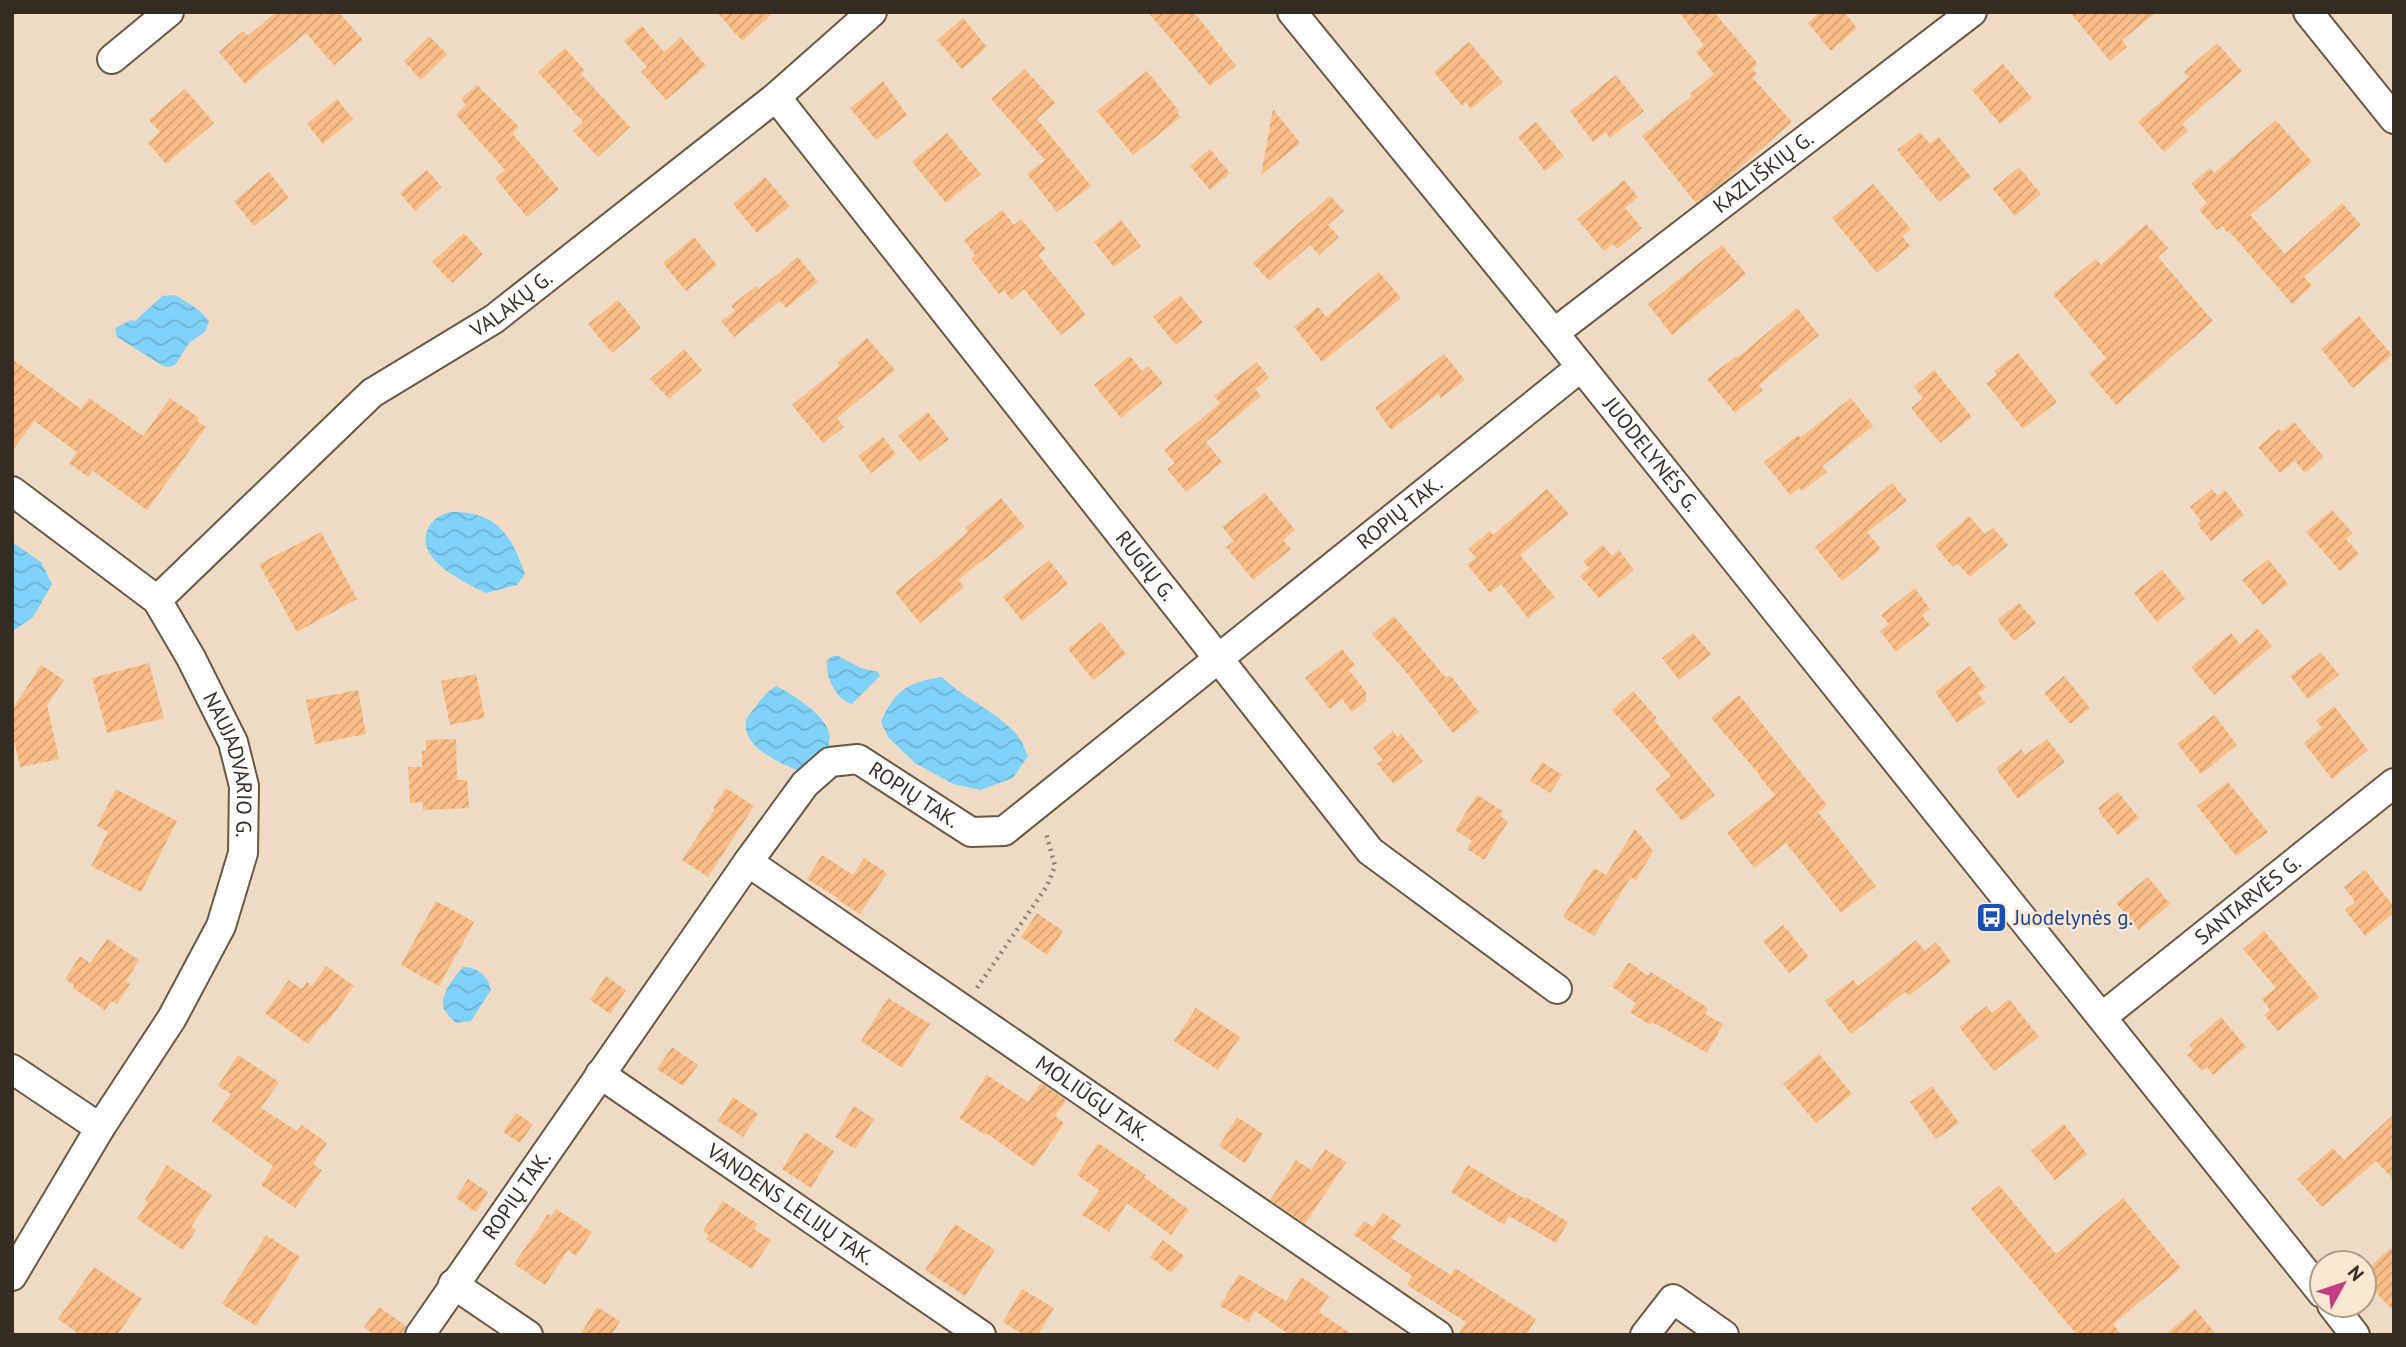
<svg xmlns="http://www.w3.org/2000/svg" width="2406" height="1347" font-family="'PT Sans',sans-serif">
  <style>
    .water { fill: url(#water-waves) }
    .building { fill: url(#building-hatch) }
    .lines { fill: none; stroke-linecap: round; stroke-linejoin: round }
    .minor-casing { stroke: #695844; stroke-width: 32 }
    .path { stroke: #928474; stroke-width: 4.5; stroke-dasharray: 2 5; stroke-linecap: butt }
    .minor { stroke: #fff; stroke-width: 28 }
    .labels { text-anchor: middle; stroke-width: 5; stroke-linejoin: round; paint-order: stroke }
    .street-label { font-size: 21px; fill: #342d24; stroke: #fce8d0 }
    .transit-label { font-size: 21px; fill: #164399; stroke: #fce8d0; text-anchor: start }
  </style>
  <defs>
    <pattern id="water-waves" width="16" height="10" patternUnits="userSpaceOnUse" patternTransform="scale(1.75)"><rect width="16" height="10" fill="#80d2f9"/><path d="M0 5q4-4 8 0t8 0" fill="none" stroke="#6fb5d5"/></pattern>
    <pattern id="building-hatch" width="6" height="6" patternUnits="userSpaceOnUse" patternTransform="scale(1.75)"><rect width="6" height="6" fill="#f9bd88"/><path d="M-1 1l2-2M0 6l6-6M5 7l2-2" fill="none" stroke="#d6a375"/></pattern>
  </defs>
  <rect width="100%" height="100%" fill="#efdbc3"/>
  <g class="water">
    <polygon points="175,295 199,310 209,321 205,332 189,343 175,365 170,367 163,366 117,337 115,328 131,320 135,321 162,296"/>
    <path d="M451 512C496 511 511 534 525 574L517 585 486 593C466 583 416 561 427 531 432 519 439 515 451 512Z"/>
    <polygon points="12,542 41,562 52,584 33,617 13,631"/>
    <path d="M833 656H838L861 668 878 672 880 676 852 704C836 700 825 676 827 660Z"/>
    <path d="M942 677C964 699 997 711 1018 736 1022 741 1025 750 1028 756L1013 778 980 790 953 784 915 763 888 737 881 722C894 691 908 682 942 677Z"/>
    <path d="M777 686C815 708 863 741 797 770 779 763 738 745 747 718 749 714 754 709 757 705 763 697 768 690 777 686Z"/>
    <path d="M463 967C477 967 488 975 491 990L471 1021 456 1023C452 1019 446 1014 444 1009 439 995 455 976 463 967Z"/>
  </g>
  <g class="building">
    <polygon points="276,12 339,12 363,40 334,65 306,33 245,84 219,52 243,31 248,36"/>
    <polygon points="717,12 774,12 742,41"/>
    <polygon points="1148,12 1194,12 1236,66 1210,86"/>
    <polygon points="1679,12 1714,12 1758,64 1752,68 1757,74 1753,78 1792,122 1727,179 1696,203 1642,136 1692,96 1690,94 1714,74 1696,52 1704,45"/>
    <polygon points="1820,12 1844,12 1857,28 1831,51 1808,23"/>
    <polygon points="2070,12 2157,12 2122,40 2127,47 2110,61"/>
    <polygon points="963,18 987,47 962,69 937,40"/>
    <polygon points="642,26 664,52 681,37 706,66 666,100 641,72 647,67 624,41"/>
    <polygon points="429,36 447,54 421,80 404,61"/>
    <polygon points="1469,42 1503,82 1471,109 1466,102 1462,106 1434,72"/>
    <polygon points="2217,43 2242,71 2182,124 2188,131 2164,152 2138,122 2189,77 2184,72"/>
    <polygon points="565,48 585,71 581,74 630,127 598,157 573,131 583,122 538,72"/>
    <polygon points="2003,64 2032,98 2000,124 1972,90"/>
    <polygon points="1025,69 1055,103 1037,119 1091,186 1057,212 1027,174 1045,160 991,99"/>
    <polygon points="1147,71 1179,111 1177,112 1181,117 1133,155 1097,111"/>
    <polygon points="1616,75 1644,111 1610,138 1606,132 1593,142 1570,111"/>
    <polygon points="883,81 907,115 876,140 850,108"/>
    <polygon points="477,85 519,127 512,133 559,189 527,217 495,178 505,170 456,115 466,105 461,99"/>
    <polygon points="185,89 214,123 166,164 148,143 160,132 149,120"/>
    <polygon points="337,99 353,119 323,144 307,124"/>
    <polygon points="1273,109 1300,143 1261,175"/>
    <polygon points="2276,120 2312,162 2250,215 2285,254 2342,203 2361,225 2304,277 2312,286 2292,304 2229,231 2227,232 2222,226 2217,230 2199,210 2207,203 2191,184 2210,168 2214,173"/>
    <polygon points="1536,122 1564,156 1545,171 1518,137"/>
    <polygon points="1920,132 1930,144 1939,137 1971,177 1939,202 1897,150"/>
    <polygon points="947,133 981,174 946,203 912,162"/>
    <polygon points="1210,149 1230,173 1210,190 1190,166"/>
    <polygon points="2019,167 2041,194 2015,216 1993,189"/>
    <polygon points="427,170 442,187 415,211 400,193"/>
    <polygon points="269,172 289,198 254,226 234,201"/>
    <polygon points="765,177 790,206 757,233 733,204"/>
    <polygon points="1624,180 1638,197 1625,208 1642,228 1617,249 1613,244 1604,251 1577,219"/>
    <polygon points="1873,184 1911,229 1902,236 1910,246 1877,273 1832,218"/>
    <polygon points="1330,196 1344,211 1328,225 1339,237 1319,255 1310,245 1269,281 1253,263"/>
    <polygon points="1002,210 1014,225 1021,219 1046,249 1038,255 1086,315 1061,335 1024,289 1011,300 1004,290 999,294 971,259 975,255 964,240"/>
    <polygon points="1121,220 1141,246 1114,267 1094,242"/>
    <polygon points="2146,224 2168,248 2158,257 2213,321 2116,405 2089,373 2106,358 2053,294 2096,259 2101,265"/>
    <polygon points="464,233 483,254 452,283 432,262"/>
    <polygon points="694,237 717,265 686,291 663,263"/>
    <polygon points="1722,245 1746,274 1672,335 1648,304"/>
    <polygon points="798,257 818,282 786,308 780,301 734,337 721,321 735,311 731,306 756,286 759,289"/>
    <polygon points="1379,272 1401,298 1322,362 1294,327 1318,307 1326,317"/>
    <polygon points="1180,295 1203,322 1176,345 1153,317"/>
    <polygon points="618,300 641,328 612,353 588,324"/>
    <polygon points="1797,308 1819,335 1759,385 1763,390 1735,413 1707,379 1736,356 1737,358"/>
    <polygon points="2359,316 2392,355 2353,388 2321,349"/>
    <polygon points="867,338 895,370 837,418 844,427 823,443 792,405 840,366 837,363"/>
    <polygon points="684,349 702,370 669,399 650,379"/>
    <polygon points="2018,353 2057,402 2023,429 1986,383 1997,375 1994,371"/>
    <polygon points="1444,354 1465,380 1441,398 1438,394 1391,430 1375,408"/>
    <polygon points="1130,356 1142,371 1148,366 1163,383 1121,418 1094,385"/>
    <polygon points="12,359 81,409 89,398 143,436 170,398 199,418 197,421 206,427 147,510 93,471 88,477 69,463 77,452 34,421 12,451"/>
    <polygon points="1257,362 1269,378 1255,389 1261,396 1206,442 1222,462 1186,492 1167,469 1175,463 1164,450 1220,403 1214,396"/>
    <polygon points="1934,370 1972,417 1940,443 1911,408 1923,398 1914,387"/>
    <polygon points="1851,398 1873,426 1822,466 1827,472 1802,491 1800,488 1790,495 1764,462 1798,435 1800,438"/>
    <polygon points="928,412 949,439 920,462 898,436"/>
    <polygon points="2294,422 2324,457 2305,473 2295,461 2280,473 2258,447 2279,429 2282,432"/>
    <polygon points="883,437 896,454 871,473 858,456"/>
    <polygon points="1892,483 1907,501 1867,532 1881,549 1842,581 1815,547"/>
    <polygon points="1547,489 1569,514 1520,555 1555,597 1528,618 1501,584 1490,593 1467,564 1476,558 1468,549 1490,531 1493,535"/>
    <polygon points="2212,489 2218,496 2225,490 2244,515 2211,541 2197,524 2201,521 2190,507"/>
    <polygon points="1265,493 1295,530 1283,540 1291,549 1253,580 1226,547 1234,541 1222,527"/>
    <polygon points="1001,498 1025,527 958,580 964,587 920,623 895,592 968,532 965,528"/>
    <polygon points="2332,510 2353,533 2346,539 2359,554 2340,571 2306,532"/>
    <polygon points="1969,516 1985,534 1993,528 2008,545 1970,577 1957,563 1953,567 1935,546"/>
    <polygon points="321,532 357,599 297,632 259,564"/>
    <polygon points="1603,545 1612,556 1619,550 1634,570 1599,598 1580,576 1589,568 1583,561"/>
    <polygon points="2268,559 2288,584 2263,605 2242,580"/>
    <polygon points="1049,560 1068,584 1022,621 1003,597"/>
    <polygon points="2162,570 2185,598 2157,622 2134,593"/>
    <polygon points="1915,588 1930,609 1922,615 1930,625 1896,652 1880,631 1889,624 1881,615"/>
    <polygon points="2019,603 2036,623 2014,641 1997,620"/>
    <polygon points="1394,616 1446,678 1450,675 1479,712 1453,733 1406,672 1372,634"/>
    <polygon points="1101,622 1126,654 1093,680 1068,649"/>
    <polygon points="2258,629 2272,646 2214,695 2191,667 2231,633 2240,644"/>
    <polygon points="1693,633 1711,654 1679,680 1662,658"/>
    <polygon points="1342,649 1355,665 1349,670 1366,692 1366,701 1352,712 1342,699 1330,709 1305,678"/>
    <polygon points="2321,652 2339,675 2308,699 2290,676"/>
    <polygon points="149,663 164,718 107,733 92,678"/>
    <polygon points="41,665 64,680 47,705 59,759 20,767 12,731 12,710"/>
    <polygon points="1970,666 1986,688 1978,693 1985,703 1957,723 1935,692"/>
    <polygon points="476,674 485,718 450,725 441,681"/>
    <polygon points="2064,676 2090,708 2070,724 2044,693"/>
    <polygon points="358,690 366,734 315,744 306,700"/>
    <polygon points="1633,691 1657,718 1654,720 1715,795 1682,821 1655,789 1671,776 1612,710"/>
    <polygon points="1739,695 1827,805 1818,812 1876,886 1841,913 1786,843 1754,868 1727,833 1775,795 1758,775 1759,774 1711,718"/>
    <polygon points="2334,706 2368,750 2332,779 2304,743 2322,728 2316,721"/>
    <polygon points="2214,715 2237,745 2201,774 2177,744"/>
    <polygon points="1393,731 1397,737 1401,734 1423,761 1394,784 1377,764 1383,760 1373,748"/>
    <polygon points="456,739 457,780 467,780 469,808 423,810 423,802 410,803 408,767 422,767 422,751 426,751 426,740"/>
    <polygon points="2047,739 2065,762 2018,799 1996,769 2021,749 2025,755"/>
    <polygon points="1542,762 1562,775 1550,793 1530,781"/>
    <polygon points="2228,782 2268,832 2236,856 2197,806"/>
    <polygon points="726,788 754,806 708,877 682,860 715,809 713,808"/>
    <polygon points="116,789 177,821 141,892 91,866 108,832 97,826"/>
    <polygon points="2118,792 2139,818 2118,835 2099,812 2100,810 2098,808"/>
    <polygon points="1477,795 1503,811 1500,816 1508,822 1484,860 1467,849 1472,841 1455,830"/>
    <polygon points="1635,829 1653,851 1636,880 1631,877 1594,936 1563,917 1594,868 1606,875"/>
    <polygon points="822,855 853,875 864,858 887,873 860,914 837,899 838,898 807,879"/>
    <polygon points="2365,870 2394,907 2394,913 2365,936 2345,910 2355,902 2344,887"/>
    <polygon points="2148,877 2170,904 2139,930 2116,903"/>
    <polygon points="436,901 474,922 439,986 401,965"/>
    <polygon points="1037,913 1063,931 1047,955 1021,937"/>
    <polygon points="1783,925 1809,957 1789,973 1763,941"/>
    <polygon points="2264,931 2319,997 2278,1031 2264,1015 2270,1010 2262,999 2276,988 2243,949"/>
    <polygon points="107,939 139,960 126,981 130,984 117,1004 111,1001 105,1010 73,988 74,985 65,979 80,956 90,963"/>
    <polygon points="1916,940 1925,951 1936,942 1951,962 1909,996 1905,992 1851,1034 1825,1001 1853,980 1858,986"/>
    <polygon points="1629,962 1648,976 1651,972 1708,1008 1705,1014 1723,1024 1707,1053 1652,1022 1650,1025 1630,1012 1636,1003 1612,987"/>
    <polygon points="326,966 354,986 325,1025 323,1023 308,1044 265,1013 289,980 302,989 307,982 312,986"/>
    <polygon points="606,976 626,990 610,1014 590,1000"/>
    <polygon points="888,998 930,1024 902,1068 861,1041"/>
    <polygon points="2009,999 2039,1037 1994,1071 1959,1027 1987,1006 1992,1013"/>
    <polygon points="1196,1008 1240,1037 1218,1070 1174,1041"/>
    <polygon points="2221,1017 2246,1047 2213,1075 2207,1067 2202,1071 2187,1055 2193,1050 2189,1045"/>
    <polygon points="672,1047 698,1065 683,1086 657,1069"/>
    <polygon points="1819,1054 1852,1094 1816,1123 1783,1084"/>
    <polygon points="238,1055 279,1082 261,1108 297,1131 302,1125 327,1143 313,1164 322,1170 295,1208 261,1185 273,1166 212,1121 231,1094 218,1086"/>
    <polygon points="987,1075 1028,1102 1041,1083 1066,1100 1055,1116 1064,1123 1034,1167 986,1133 985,1135 959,1118"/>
    <polygon points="1932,1086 1959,1123 1936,1139 1910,1102"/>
    <polygon points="733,1097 758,1114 743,1137 718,1121"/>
    <polygon points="854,1106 874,1119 855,1149 835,1137"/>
    <polygon points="516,1113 533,1124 520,1143 503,1132"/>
    <polygon points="2394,1114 2394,1180 2376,1161 2322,1207 2297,1179 2333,1148 2344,1160"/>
    <polygon points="1237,1117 1263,1134 1245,1163 1219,1146"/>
    <polygon points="2064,1124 2087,1154 2055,1180 2031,1151"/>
    <polygon points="805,1132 834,1151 811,1188 782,1169"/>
    <polygon points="1098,1143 1146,1175 1144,1177 1189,1210 1171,1235 1127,1203 1109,1232 1082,1215 1099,1190 1077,1175"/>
    <polygon points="1325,1149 1346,1162 1305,1224 1270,1200 1296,1160 1311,1170"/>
    <polygon points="167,1165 212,1195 191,1227 196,1230 183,1250 137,1219 148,1202 145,1200"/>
    <polygon points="1468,1165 1525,1199 1526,1197 1568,1222 1556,1243 1509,1216 1504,1225 1451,1192"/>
    <polygon points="468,1179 488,1192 476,1212 456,1198"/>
    <polygon points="1999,1185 2056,1254 2123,1198 2181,1268 2113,1324 2122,1335 2077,1335 1971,1209"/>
    <polygon points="723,1201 758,1224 754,1229 771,1240 752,1269 706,1239 709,1235 703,1231"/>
    <polygon points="556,1209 592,1232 576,1256 568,1250 545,1285 514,1264 548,1214 551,1216"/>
    <polygon points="1383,1213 1401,1225 1391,1238 1451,1275 1455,1268 1536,1319 1526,1335 1458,1335 1466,1322 1407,1285 1412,1276 1354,1235 1364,1221 1373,1227"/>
    <polygon points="955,1224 995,1250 965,1296 925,1270"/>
    <polygon points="266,1235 300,1257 256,1326 222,1304"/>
    <polygon points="1163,1240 1184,1256 1171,1273 1150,1257"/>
    <polygon points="2394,1245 2394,1312 2364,1279 2364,1272"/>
    <polygon points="94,1267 142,1299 117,1335 80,1335 58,1319"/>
    <polygon points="1239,1274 1286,1301 1301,1277 1329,1296 1319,1312 1353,1335 1290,1335 1255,1311 1249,1322 1220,1306"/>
    <polygon points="1022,1289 1054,1308 1038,1335 1024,1335 1003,1322"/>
    <polygon points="379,1307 406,1326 404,1335 375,1335 364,1327"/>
    <polygon points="597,1307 620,1321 612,1335 580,1335"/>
    <polygon points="2195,1309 2217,1335 2165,1335"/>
  </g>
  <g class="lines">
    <defs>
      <g id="minor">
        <path id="s1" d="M1292 12 1554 333 2322 1293"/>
        <polyline points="2308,12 2394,119"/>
        <polyline points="112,59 169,12"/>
        <path id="s2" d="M776 97 1370 851 1557 989"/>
        <path id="s3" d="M1554 333 1972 12"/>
        <path id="s4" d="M12 491 157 600 191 658 233 742 244 786 243 853 221 926 172 1018 100 1128 12 1276"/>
        <path id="s5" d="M157 600 372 393 494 319 776 97 872 12"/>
        <path id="s6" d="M748 862 1438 1335"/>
        <path id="s7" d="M2102 1017 2394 783"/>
        <polyline points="12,1069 100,1128"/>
        <path id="s8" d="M600 1074 981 1335"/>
        <polyline points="453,1284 528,1335"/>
        <polyline points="2332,1305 2355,1335"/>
        <path id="s9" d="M420 1335 748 862 805 784 830 762 858 759 971 832 1004 831 1581 367"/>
        <polyline points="1645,1335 1673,1299 1724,1335"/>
      </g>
    </defs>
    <use href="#minor" class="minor-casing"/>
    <polyline class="path" points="977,988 1047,886 1055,866 1046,833"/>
    <use href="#minor" class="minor"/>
  </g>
  <defs>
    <symbol id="bus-square" viewBox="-11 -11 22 22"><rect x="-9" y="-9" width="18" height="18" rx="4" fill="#1a4fb4" stroke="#fce8d0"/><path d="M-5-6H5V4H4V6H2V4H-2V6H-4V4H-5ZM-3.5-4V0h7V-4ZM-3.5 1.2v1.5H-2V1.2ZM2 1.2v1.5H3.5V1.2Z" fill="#fff"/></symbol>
  </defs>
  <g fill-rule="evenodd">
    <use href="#bus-square" x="1974" y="900" width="35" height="35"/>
  </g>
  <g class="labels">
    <g class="street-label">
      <text dy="7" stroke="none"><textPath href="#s3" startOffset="264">KAZLIŠKIŲ G.</textPath></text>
      <text dy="7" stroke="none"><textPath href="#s5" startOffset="464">VALAKŲ G.</textPath></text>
      <text dy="7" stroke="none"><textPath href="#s1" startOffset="570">JUODELYNĖS G.</textPath></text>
      <text dy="7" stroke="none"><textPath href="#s9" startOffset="1409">ROPIŲ TAK.</textPath></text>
      <text dy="7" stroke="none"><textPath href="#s2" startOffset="597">RUGIŲ G.</textPath></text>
      <text dy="7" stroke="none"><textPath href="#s4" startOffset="364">NAUJADVARIO G.</textPath></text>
      <text dy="7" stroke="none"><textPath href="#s9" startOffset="800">ROPIŲ TAK.</textPath></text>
      <text dy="7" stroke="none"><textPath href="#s7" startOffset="187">SANTARVĖS G.</textPath></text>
      <text dy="7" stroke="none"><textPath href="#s6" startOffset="418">MOLIŪGŲ TAK.</textPath></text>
      <text dy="7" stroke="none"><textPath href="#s9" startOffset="170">ROPIŲ TAK.</textPath></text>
      <text dy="7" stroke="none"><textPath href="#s8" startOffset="231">VANDENS LELIJŲ TAK.</textPath></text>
    </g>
    <g class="transit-label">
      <text x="2014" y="925">Juodelynės g.</text>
    </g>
  </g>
  <rect width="2406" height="1347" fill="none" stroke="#342d24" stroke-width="28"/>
  <g transform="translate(2343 1284) rotate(50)"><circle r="33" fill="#fce8d0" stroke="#ac9d8b" stroke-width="2"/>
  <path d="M0-5L12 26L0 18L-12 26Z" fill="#c23d81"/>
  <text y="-10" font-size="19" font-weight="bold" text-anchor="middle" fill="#342d24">N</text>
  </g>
</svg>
